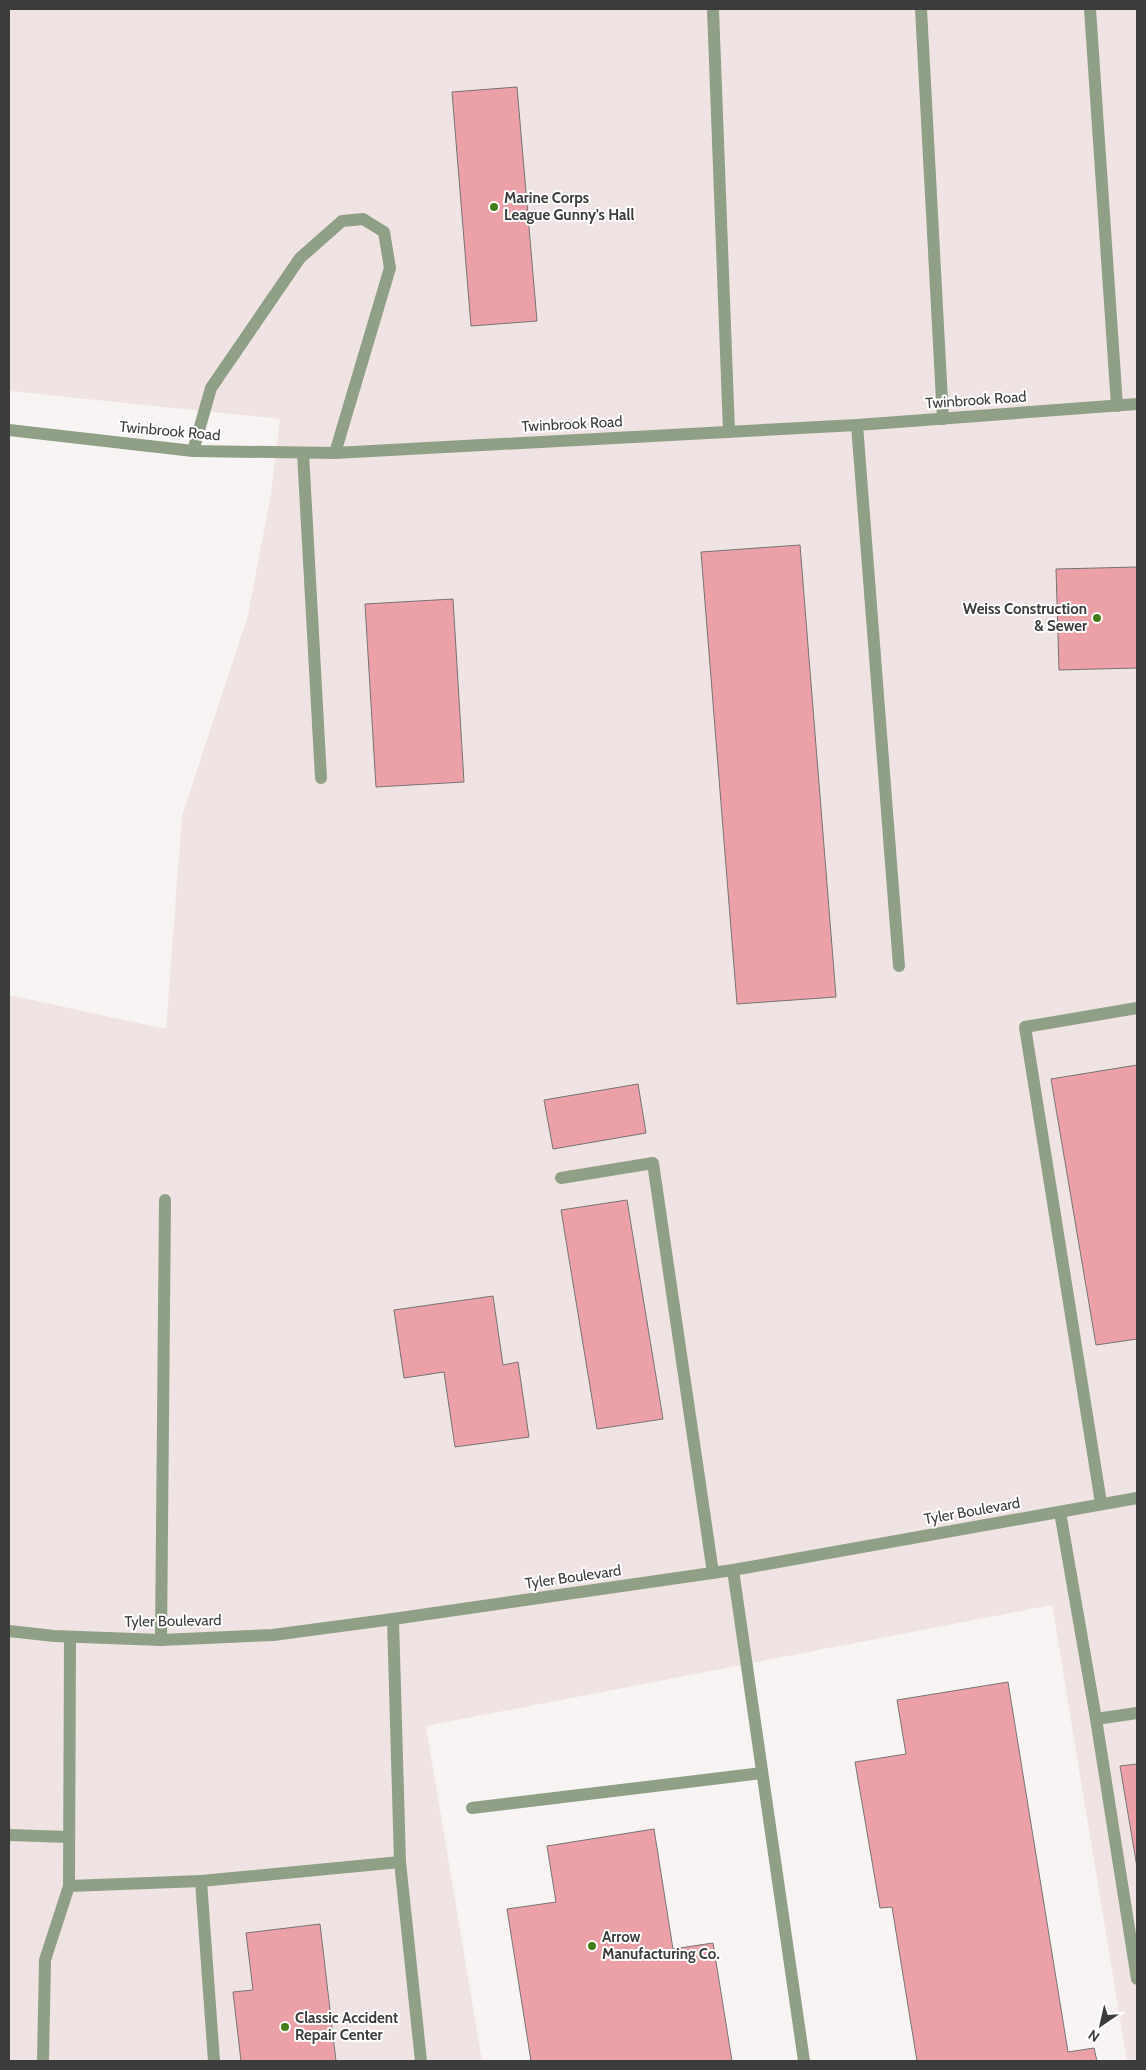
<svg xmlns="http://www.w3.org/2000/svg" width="1146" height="2070" font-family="Cabin,sans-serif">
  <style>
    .built { fill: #f0e3e3 }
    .building { fill: #eca0a8; stroke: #767373 }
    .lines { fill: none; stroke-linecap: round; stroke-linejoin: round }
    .minor { stroke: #8fa087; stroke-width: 12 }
    .poi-dot { fill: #447e18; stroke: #fff; stroke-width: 2 }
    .labels { text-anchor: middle; stroke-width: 4; stroke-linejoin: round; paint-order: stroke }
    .poi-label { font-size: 15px; font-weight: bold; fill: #3d3c3c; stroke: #fff; text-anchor: start }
    .street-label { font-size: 15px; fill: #3d3c3c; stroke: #fff }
  </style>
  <rect width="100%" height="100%" fill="#f8f4f4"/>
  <polygon class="built" points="9,9 1137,9 1137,2061 1127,2061 1052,1605 426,1726 482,2061 9,2061 9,995 166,1029 182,816 248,615 271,494 280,419 9,391"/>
  <g class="building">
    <polygon points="517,87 537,321 471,326 452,92"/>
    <polygon points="800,545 836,997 737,1004 701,552"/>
    <polygon points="1137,567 1137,668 1059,670 1056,569"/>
    <polygon points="453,599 464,782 376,787 365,604"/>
    <polygon points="1137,1065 1137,1339 1096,1345 1051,1079"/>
    <polygon points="638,1084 646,1133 553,1149 544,1100"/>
    <polygon points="627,1200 663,1419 597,1429 561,1210"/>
    <polygon points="493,1296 503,1365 518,1362 529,1437 455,1447 444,1372 404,1378 394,1310"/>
    <polygon points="1008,1682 1068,2052 1094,2048 1097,2061 917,2061 892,1907 880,1908 855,1762 906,1754 897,1700"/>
    <polygon points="1137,1764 1137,1867 1120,1766"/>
    <polygon points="654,1829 673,1949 713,1943 732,2061 531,2061 507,1909 556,1902 547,1846"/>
    <polygon points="320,1924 336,2061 241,2061 233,1992 253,1990 246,1933"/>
  </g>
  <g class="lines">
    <g class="minor">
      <polyline points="713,9 729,432"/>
      <polyline points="921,9 943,419"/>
      <polyline points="1090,9 1117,406"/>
      <polyline points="857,425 899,966"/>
      <polyline points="9,430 193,451 335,453 857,425 1137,404"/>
      <polyline points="193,451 211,388 300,258 342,221 363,219 384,232 390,268 335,453"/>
      <polyline points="303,453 321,778"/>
      <polyline points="561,1178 653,1163 713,1573"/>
      <polyline points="1101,1503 1025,1027 1137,1008"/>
      <polyline points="1060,1512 1096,1719 1137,1979"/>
      <polyline points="733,1570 804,2061"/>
      <polyline points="393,1619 400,1862 421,2061"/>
      <polyline points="9,1631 54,1636 161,1640 273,1635 393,1619 733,1570 1137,1498"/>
      <polyline points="70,1637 69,1886 201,1881 214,2061"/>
      <polyline points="161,1640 165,1200"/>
      <polyline points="1096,1719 1137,1713"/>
      <polyline points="472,1808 762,1773"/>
      <polyline points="9,1835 69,1837"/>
      <polyline points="201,1881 400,1862"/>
      <polyline points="43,2061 45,1960 69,1886"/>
    </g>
  </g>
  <g class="poi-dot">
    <circle cx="494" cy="207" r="5"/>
    <circle cx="1097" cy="618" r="5"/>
    <circle cx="592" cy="1946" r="5"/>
    <circle cx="285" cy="2027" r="5"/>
  </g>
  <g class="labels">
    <g class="poi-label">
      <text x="504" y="203">Marine Corps<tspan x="504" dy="17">League Gunny's Hall</tspan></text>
      <text x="1087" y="614" text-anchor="end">Weiss Construction<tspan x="1087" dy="17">&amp; Sewer</tspan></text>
      <text x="602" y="1942">Arrow<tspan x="602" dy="17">Manufacturing Co.</tspan></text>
      <text x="295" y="2023">Classic Accident<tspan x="295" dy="17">Repair Center</tspan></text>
    </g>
    <g class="street-label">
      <text transform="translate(976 400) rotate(-4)" y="5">Twinbrook Road</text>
      <text transform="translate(572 424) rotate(-3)" y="5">Twinbrook Road</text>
      <text transform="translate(170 431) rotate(5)" y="5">Twinbrook Road</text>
      <text transform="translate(972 1511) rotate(-10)" y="5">Tyler Boulevard</text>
      <text transform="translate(573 1577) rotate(-8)" y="5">Tyler Boulevard</text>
      <text transform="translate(173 1621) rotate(-1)" y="5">Tyler Boulevard</text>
    </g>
  </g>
  <rect width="1146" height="2070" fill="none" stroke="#3d3c3c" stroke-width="20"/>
  <g transform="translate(1101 2025) rotate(214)" stroke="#ffffff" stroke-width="4" paint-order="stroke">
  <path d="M0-4L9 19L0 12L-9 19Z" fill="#3d3c3c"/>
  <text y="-8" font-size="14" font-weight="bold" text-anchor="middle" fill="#3d3c3c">N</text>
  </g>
</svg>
